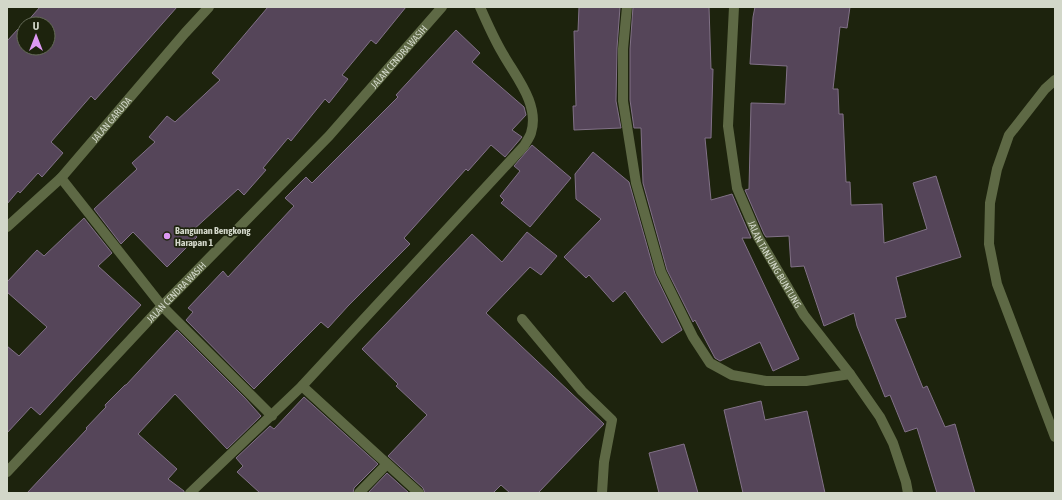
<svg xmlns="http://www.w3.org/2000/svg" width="1062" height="500" font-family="'Asap Condensed',sans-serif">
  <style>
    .building { fill: #554559; stroke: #817187 }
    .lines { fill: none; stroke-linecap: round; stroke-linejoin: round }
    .minor { stroke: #5e6945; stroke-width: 10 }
    .poi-dot { fill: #dd98f3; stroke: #1d230d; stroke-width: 1.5 }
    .labels { text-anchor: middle; stroke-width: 3.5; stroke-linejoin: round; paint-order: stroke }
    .street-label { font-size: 10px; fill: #d2d7c9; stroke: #1d230d }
    .poi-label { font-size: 10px; font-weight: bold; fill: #d2d7c9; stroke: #1d230d; text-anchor: start }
  </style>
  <rect width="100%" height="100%" fill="#1d230d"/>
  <g class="building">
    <polygon points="40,7 177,7 95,100 91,96 51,142 63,153 42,177 38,173 20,193 18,191 7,204 7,41 18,29 19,30 24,25 24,48 48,48 48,24 25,24"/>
    <polygon points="268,7 406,7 376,44 371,40 342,75 348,79 329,103 325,99 291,141 288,138 263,168 266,170 244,195 238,189 192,231 197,237 167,267 133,232 121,244 94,209 137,169 132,163 155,142 149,137 167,116 175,122 220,80 212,73"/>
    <polygon points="579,7 620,7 617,48 616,101 621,128 574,130 573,106 576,106 574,31 578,31"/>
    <polygon points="633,7 709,7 711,69 713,69 711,138 705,138 711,200 732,194 751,238 742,238 799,359 773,371 760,342 720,361 715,358 695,320 693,322 667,270 643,183 641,128 634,128 630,100 630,49"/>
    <polygon points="755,7 850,7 847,28 840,27 833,89 838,89 839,114 843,114 846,182 850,182 851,205 882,204 884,243 927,229 913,183 936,176 961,257 896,277 906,317 895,319 923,388 927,386 945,427 955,424 975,493 937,493 917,428 905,432 890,395 885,397 857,326 854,313 824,326 804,266 791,267 789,236 766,237 764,234 745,190 749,189 751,103 785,104 787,66 750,64 753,17"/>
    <polygon points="456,30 480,53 472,62 524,107 526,115 512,130 522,137 505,157 491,145 468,171 466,169 404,238 410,244 348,306 328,328 321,322 254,389 186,320 193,312 188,308 223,271 228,277 294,206 285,198 306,177 312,183 398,97 396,95"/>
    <polygon points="532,145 571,178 530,227 501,203 504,200 500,196 520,171 514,166"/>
    <polygon points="593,152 629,182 655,274 682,330 662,343 625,291 613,302 589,275 586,278 564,257 601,219 576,199 575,174"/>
    <polygon points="84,218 112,253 98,266 141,305 40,415 31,407 7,433 7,346 19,356 47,327 7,292 7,282 37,250 44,256"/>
    <polygon points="527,232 557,256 541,275 530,267 486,313 604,424 538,493 510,493 501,485 493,493 425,493 423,488 388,456 427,415 396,386 398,384 362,349 472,234 502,262"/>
    <polygon points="177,330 245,398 261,416 227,449 175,394 138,434 177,469 168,479 184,491 184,493 27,493 87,429 86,428 106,407 105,405 125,385 126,385"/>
    <polygon points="304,397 378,464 354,488 353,493 260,493 237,472 243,466 236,458 270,426 274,429"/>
    <polygon points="761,401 765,420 807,411 825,493 743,493 724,410"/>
    <polygon points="684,444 698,493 659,493 649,453"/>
    <polygon points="387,473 409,493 368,493"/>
  </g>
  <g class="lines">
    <g class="minor">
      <polyline points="627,7 623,49 623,101 636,183 661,272 693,337 710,363 732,375 766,381 806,381 850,374"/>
      <path id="s1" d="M734 7 728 126 737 188 758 237 804 315 850 374 880 417 893 443 906 482 908 493"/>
      <polyline points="1055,80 1045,89 1009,135 997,169 990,203 989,244 997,284 1055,437"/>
      <polyline points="61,178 162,306 272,416"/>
      <path id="s2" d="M7 227 61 178 185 33 209 7"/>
      <polyline points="522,319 582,391 612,420 604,462 602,493"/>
      <polyline points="302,386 419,493"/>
      <path id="s3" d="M7 472 162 306 329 136 442 7"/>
      <path d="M190 493 302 386 524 146C526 142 530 137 531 133 540 105 516 77 503 54 494 39 487 23 480 7"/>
      <polyline points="359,493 387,464"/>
    </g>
  </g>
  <circle class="poi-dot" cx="167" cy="236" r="4"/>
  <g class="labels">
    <g class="street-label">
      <text dy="4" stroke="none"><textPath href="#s3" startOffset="571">JALAN CENDRA WASIH</textPath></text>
      <text dy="4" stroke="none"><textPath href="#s2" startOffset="150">JALAN GARUDA</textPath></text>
      <text dy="4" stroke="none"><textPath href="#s1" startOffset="267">JALAN TANJUNG BUNTUNG</textPath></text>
      <text dy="4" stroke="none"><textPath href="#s3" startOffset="247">JALAN CENDRA WASIH</textPath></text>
    </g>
    <g class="poi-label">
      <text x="175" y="234">Bangunan Bengkong<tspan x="175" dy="12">Harapan 1</tspan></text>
    </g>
  </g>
  <rect width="1062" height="500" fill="none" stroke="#d2d7c9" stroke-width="16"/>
  <g transform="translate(36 36)"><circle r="19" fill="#1d230d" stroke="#656b58"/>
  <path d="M0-3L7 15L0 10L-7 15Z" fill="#dd98f3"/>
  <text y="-6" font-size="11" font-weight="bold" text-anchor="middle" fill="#d2d7c9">U</text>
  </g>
</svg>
